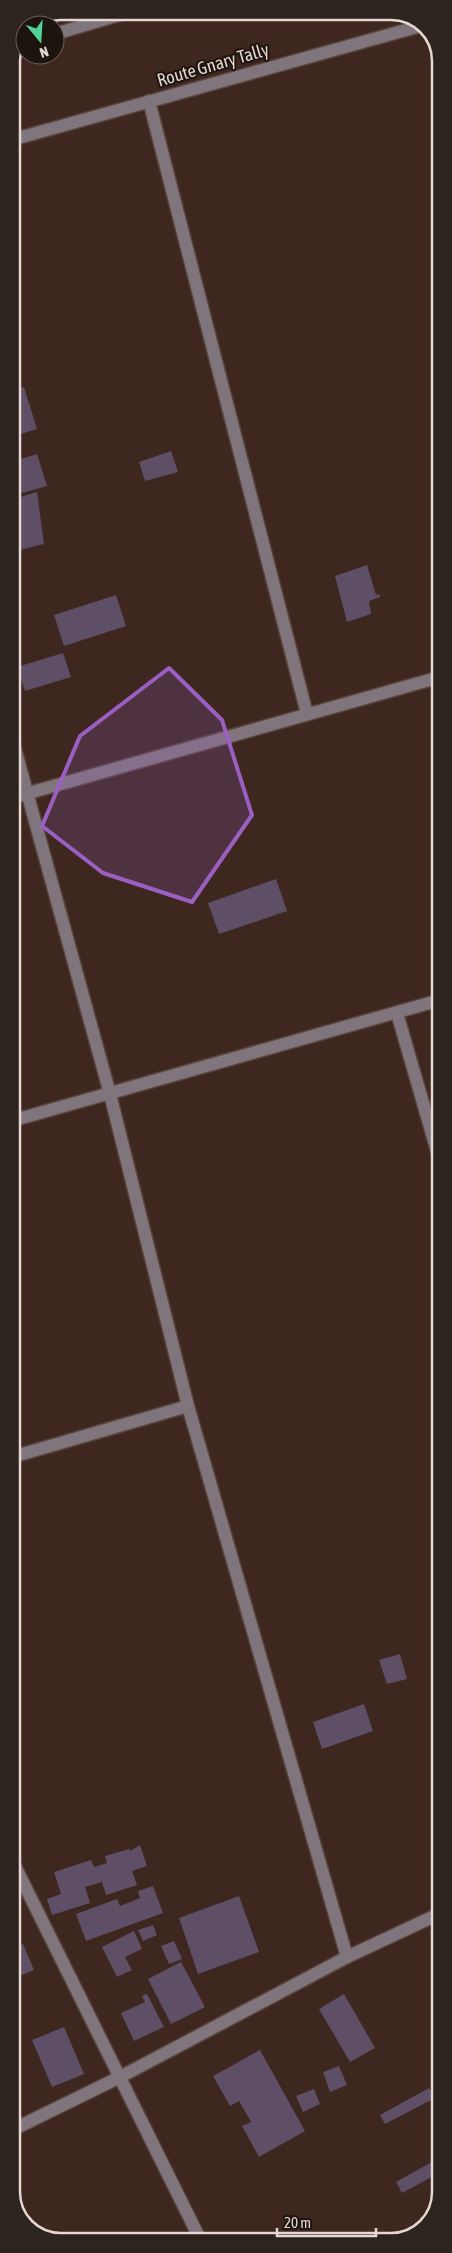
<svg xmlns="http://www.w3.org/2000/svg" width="452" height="2253" font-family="'Asap Condensed',sans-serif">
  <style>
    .building { fill: #5e4e66 }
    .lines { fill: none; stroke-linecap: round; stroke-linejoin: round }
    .minor-casing { stroke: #58433b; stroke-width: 15 }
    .minor { stroke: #80747d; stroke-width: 12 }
    .marked { fill: #9b5fc4; fill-opacity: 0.2; stroke: #9b5fc4; stroke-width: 4; stroke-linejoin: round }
    .labels { text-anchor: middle; stroke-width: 4; stroke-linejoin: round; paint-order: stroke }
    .street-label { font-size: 18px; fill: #e5d7d1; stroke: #1d130f }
    .rim { fill: none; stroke: #e5d7d1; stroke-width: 2.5 }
  </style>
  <rect width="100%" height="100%" fill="#3d271f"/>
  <g class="building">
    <polygon points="24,387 37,429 11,437 11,391"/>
    <polygon points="171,451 178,472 145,481 139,462"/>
    <polygon points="37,454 47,486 11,496 11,462"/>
    <polygon points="37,492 44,544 11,552 11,500"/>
    <polygon points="367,565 376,595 379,594 380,597 369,601 371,614 347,622 335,576"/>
    <polygon points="116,595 126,626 64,646 54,615"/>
    <polygon points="63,653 71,677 25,691 17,667"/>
    <polygon points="276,879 287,911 219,934 208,903"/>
    <polygon points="400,1654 407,1679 387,1684 379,1660"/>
    <polygon points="364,1704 373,1731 322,1749 313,1722"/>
    <polygon points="140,1845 147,1866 132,1871 137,1885 106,1895 102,1882 85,1887 90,1903 52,1915 47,1899 61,1894 54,1872 91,1860 94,1867 107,1863 105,1856 129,1849 130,1851"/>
    <polygon points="153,1886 163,1913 86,1941 76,1914 117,1899 120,1906 140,1898 138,1891"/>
    <polygon points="239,1896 259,1952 198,1974 179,1918"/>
    <polygon points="153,1925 157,1935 143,1941 138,1930"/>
    <polygon points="134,1931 142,1949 125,1957 132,1970 117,1977 102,1947"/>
    <polygon points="174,1941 182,1959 169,1964 161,1946"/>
    <polygon points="23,1944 34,1970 12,1979 12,1948"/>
    <polygon points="181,1962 205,2007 171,2024 148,1979"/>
    <polygon points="147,1994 164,2027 134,2041 121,2013 145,2002 142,1996"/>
    <polygon points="344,1994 375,2048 350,2062 319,2009"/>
    <polygon points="64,2027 84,2074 52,2087 32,2040"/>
    <polygon points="260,2050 305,2131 259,2157 242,2126 251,2122 239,2101 230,2106 213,2076"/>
    <polygon points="339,2066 347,2085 330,2092 323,2072"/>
    <polygon points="429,2088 435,2098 385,2124 380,2115"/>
    <polygon points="314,2089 320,2104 303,2112 296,2096"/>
    <polygon points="439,2158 441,2172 402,2193 396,2182"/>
  </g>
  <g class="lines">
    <defs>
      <g id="minor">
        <polyline points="55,34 132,11"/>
        <polyline points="18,44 25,42"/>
        <polyline points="149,101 307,714"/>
        <polyline points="11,140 424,25"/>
        <polyline points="11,734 110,1094 188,1406 347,1957"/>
        <polyline points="11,798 440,677"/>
        <polyline points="397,1013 441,1165"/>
        <polyline points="11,1121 440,1000"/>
        <polyline points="12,1457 188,1406"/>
        <polyline points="12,1860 201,2241"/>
        <polyline points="12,2130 120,2077 347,1957 441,1913"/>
      </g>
    </defs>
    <use href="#minor" class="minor-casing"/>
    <use href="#minor" class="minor"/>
  </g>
  <path class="marked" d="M169 668 222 720 252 815 192 902 103 873 42 826 80 736Z"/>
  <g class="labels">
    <g class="street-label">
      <text transform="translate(213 65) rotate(-16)" y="6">Route Gnary Tally</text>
    </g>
  </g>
  <path d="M0 0H452V2253H0ZM61 20H391A41 41 0 0 1 432 61V2192A41 41 0 0 1 391 2233H61A41 41 0 0 1 20 2192V61A41 41 0 0 1 61 20Z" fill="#2d231f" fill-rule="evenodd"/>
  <path class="rim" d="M61 20H391A41 41 0 0 1 432 61V2192A41 41 0 0 1 391 2233H61A41 41 0 0 1 20 2192V61A41 41 0 0 1 61 20Z"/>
  <g transform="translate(40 40) rotate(162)"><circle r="24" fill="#1d130f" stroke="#6d615d"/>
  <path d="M0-4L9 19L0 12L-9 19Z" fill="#51d398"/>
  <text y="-8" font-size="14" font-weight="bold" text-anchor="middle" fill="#e5d7d1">N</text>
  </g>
  <path d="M277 2228v8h99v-8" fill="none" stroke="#e5d7d1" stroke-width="2.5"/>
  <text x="284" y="2228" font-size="15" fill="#e5d7d1" stroke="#1d130f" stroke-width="4" paint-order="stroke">20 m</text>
</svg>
